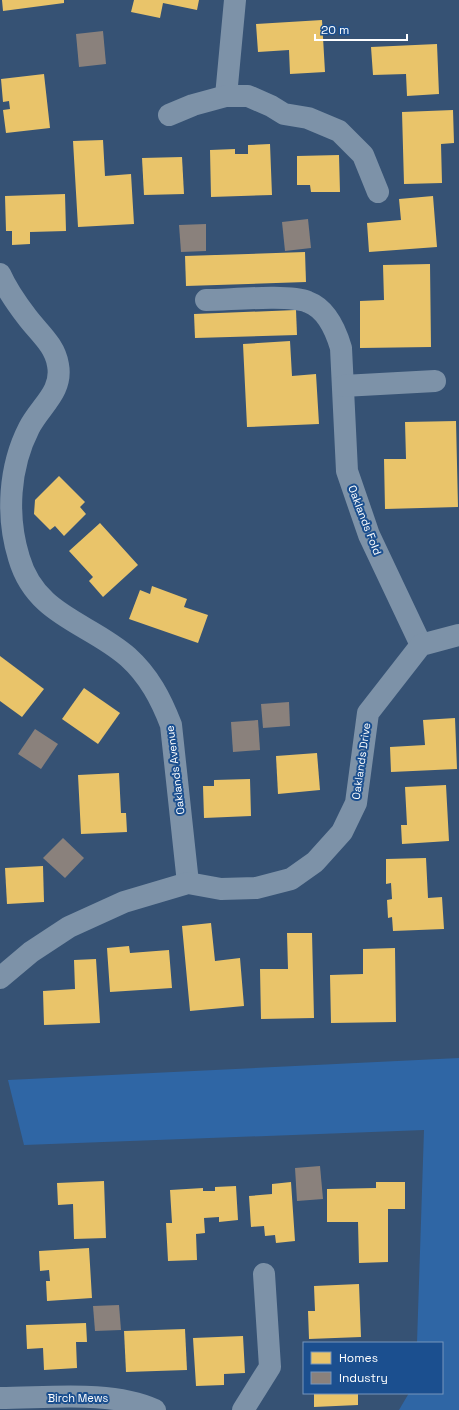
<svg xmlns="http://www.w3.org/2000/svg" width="459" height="1410" font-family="'Space Grotesk',sans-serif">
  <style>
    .green { fill: #2f66a5 }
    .homes { fill: #e9c46a }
    .industry { fill: #8a817c }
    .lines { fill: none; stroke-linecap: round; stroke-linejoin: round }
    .minor { stroke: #7d92a8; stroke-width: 22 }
    .labels { text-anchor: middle; stroke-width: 4; stroke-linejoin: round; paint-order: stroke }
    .street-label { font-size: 11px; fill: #fff; stroke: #1b4f8f }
  </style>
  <rect width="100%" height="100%" fill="#365274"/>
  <polygon class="green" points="459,1058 459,1410 399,1410 409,1393 442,1393 442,1343 417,1343 424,1130 24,1145 8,1080"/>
  <g class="homes">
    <polygon points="2,0 64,0 64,3 3,11"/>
    <polygon points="134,0 199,0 197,10 163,3 160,18 131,12"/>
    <polygon points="322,20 325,72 290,74 289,50 258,52 256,24"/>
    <polygon points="437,44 439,94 407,96 406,74 373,75 371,47"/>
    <polygon points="44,74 50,128 6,133 3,110 10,109 9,101 3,102 1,79"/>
    <polygon points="453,110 454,143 441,144 442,183 404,184 402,112"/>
    <polygon points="103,140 105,176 131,174 134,224 78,227 73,141"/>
    <polygon points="270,144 272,195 211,197 210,150 235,149 235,154 248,154 248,145"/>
    <polygon points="339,155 340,192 311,192 310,185 297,185 297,156"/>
    <polygon points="182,157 184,194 144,195 142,158"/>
    <polygon points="65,194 66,231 30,232 30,244 12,245 12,231 6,231 5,196"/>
    <polygon points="433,196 437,247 369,252 367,223 401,220 399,199"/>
    <polygon points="305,252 306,282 186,286 185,256"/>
    <polygon points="430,264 431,347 360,348 360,301 384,300 383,265"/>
    <polygon points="296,310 297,335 195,338 194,314"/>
    <polygon points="290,341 292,376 316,374 319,424 247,427 243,344"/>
    <polygon points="456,421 458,507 385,509 384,459 406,459 405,422"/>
    <polygon points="59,476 85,502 80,507 86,514 64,536 55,526 50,530 34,514 35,500"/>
    <polygon points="100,523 138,565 103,597 89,581 93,577 69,551"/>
    <polygon points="152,586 187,599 184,607 208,615 198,643 129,619 140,590 150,594"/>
    <polygon points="0,656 44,689 22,717 0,701"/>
    <polygon points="84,688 120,713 98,744 62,719"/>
    <polygon points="455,718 457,769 391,772 390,747 425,745 423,720"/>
    <polygon points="317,753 320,790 278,794 276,756"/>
    <polygon points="119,773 121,813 126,813 127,832 81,834 78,775"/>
    <polygon points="250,779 251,816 204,818 203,786 214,786 214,780"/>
    <polygon points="446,785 449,841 402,844 401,825 407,825 405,787"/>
    <polygon points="426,858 428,898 442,897 444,929 393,931 392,917 388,918 387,900 392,899 391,883 386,884 386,859"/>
    <polygon points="43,866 44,902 7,904 5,868"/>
    <polygon points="211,923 215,961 240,958 244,1006 190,1011 182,926"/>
    <polygon points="287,933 312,933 314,1018 261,1019 260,969 288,969"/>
    <polygon points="129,946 130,953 169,950 172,988 110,992 107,948"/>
    <polygon points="395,948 396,1022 331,1023 330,975 363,974 363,949"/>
    <polygon points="96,959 100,1023 44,1025 43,991 75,989 74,960"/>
    <polygon points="104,1181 106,1238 74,1239 73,1204 58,1205 57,1183"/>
    <polygon points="291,1182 295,1241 276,1243 275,1235 265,1236 264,1226 251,1227 249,1196 272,1194 272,1184"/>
    <polygon points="376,1182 405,1182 405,1209 388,1209 388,1262 359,1263 358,1222 327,1222 327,1189 376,1188"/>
    <polygon points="236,1186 238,1220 219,1222 219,1217 204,1218 205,1233 196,1234 197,1260 168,1261 166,1223 172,1223 170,1190 203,1188 203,1191 215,1191 215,1187"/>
    <polygon points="89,1248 92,1298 47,1301 46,1281 50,1281 49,1270 40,1271 39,1251"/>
    <polygon points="359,1284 361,1337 309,1339 308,1311 315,1311 314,1286"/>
    <polygon points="86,1323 87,1342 76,1342 77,1368 44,1370 43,1348 27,1349 26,1325"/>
    <polygon points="185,1329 187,1370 126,1372 124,1331"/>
    <polygon points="243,1336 245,1373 224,1374 224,1385 196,1386 193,1338"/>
    <polygon points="314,1393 358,1393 358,1405 314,1407"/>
  </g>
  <g class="industry">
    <polygon points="103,31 106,64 79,67 76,34"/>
    <polygon points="308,219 311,248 285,251 282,222"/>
    <polygon points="206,224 206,251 181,252 179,225"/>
    <polygon points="289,702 290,726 263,728 261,704"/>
    <polygon points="258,720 260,750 233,752 231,722"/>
    <polygon points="35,729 58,744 41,769 18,754"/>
    <polygon points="63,838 84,858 65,878 43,858"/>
    <polygon points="320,1166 323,1199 297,1201 295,1168"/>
    <polygon points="119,1305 121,1330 95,1331 93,1306"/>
  </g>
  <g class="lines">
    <g class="minor">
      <polyline points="226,96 235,0"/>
      <polyline points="169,115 193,105 226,96 248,96 271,106 284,114 308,118 339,131 363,155 378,192"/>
      <path d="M0 274C7 290 17 304 27 317 39 333 55 345 58 365 63 392 40 406 29 428 9 467 6 516 19 558 36 616 88 622 128 657 149 676 161 699 171 725L188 883"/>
      <path d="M206 300C230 300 288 294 308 302 327 309 336 331 341 348L347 471 369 535 421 645"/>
      <polyline points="343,386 435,381"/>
      <polyline points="0,978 31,952 69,927 124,902 188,883 221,889 256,888 291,879 315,862 342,832 356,803 368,713 421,645 459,635"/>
      <path d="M0 1398C48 1398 111 1390 155 1410"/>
      <polyline points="243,1410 270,1367 264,1274"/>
    </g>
  </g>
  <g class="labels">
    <g class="street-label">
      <text transform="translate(365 520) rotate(69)" y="4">Oaklands Fold</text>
      <text transform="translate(361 761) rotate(-82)" y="4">Oaklands Drive</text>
      <text transform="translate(175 770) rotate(-97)" y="4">Oaklands Avenue</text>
      <text x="78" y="1402">Birch Mews</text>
    </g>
  </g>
  <rect x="303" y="1342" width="140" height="52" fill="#1b4f8f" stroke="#7695bc"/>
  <rect x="311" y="1352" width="20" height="12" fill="#e9c46a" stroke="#7695bc"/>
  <text x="339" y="1362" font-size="12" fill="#ffffff">Homes</text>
  <rect x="311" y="1372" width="20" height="12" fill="#8a817c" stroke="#7695bc"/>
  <text x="339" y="1382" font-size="12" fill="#ffffff">Industry</text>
  <path d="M315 34v6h92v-6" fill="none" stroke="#ffffff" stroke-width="2"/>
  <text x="321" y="34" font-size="12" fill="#ffffff" stroke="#1b4f8f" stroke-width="3" paint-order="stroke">20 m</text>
</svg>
